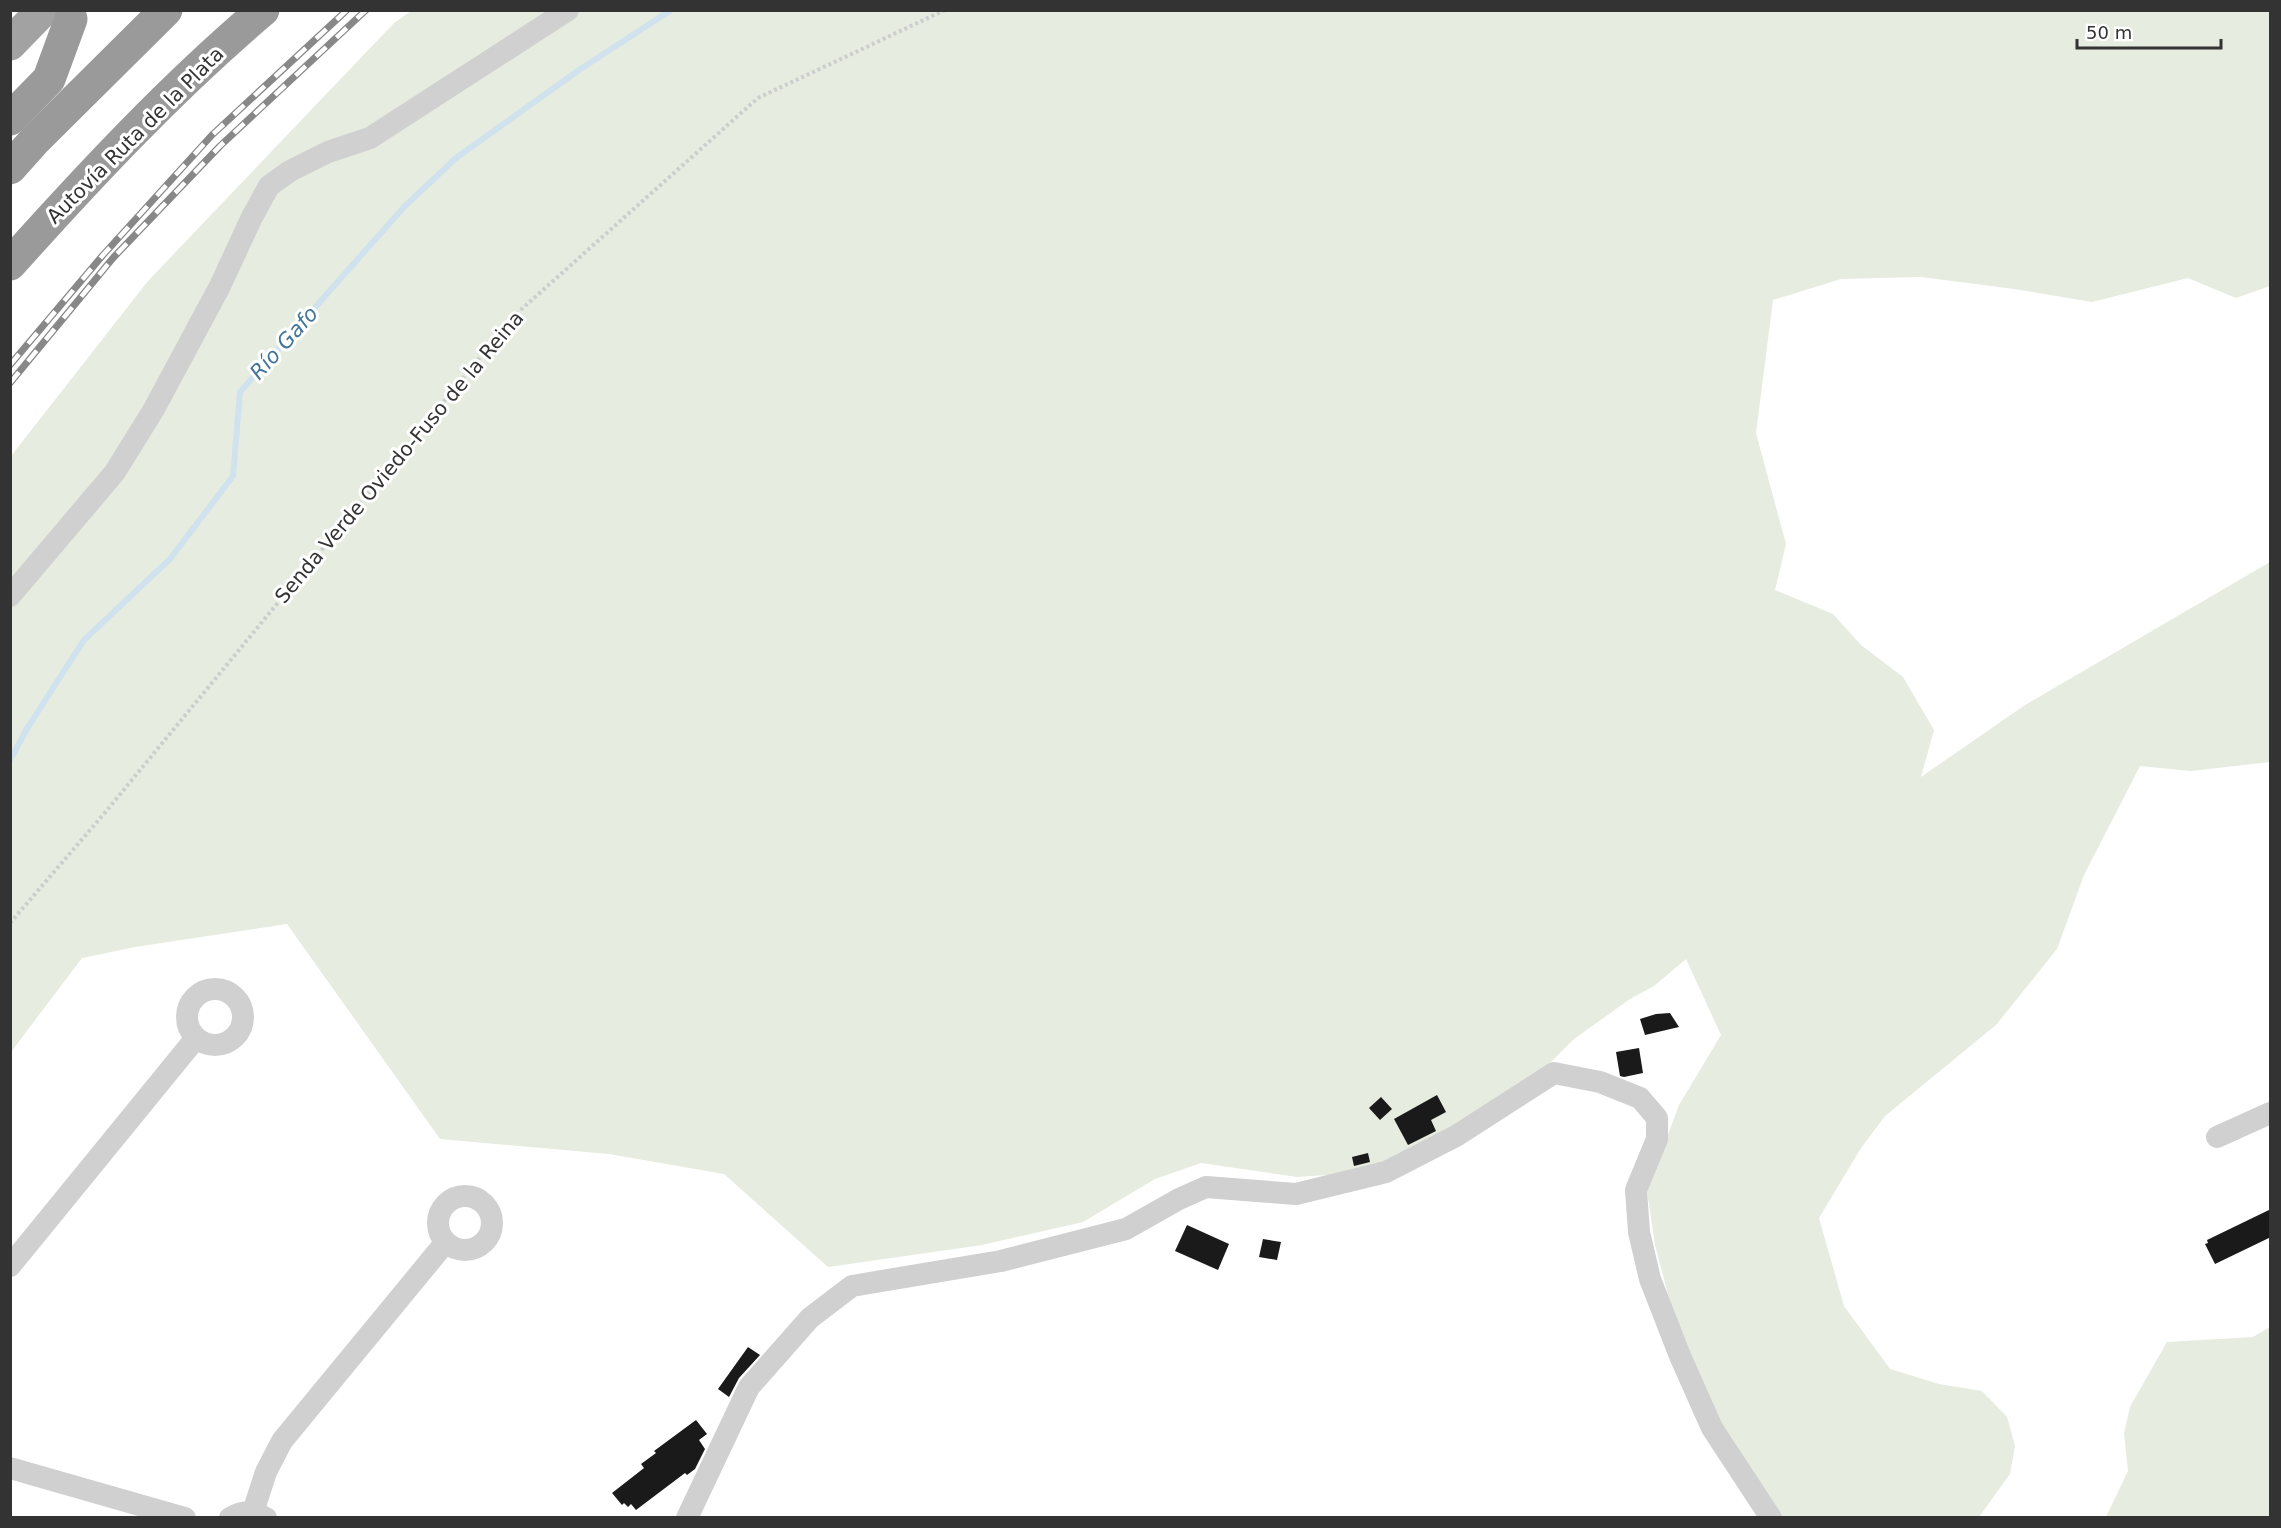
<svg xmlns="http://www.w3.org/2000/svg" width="2281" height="1528" font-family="'DejaVu Sans',sans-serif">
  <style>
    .green { fill: #e6ecdf }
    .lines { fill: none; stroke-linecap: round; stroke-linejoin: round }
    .stream { stroke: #cfe2ee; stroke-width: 6 }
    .building { fill: #1a1a1a }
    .path { stroke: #cdcdcd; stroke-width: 4; stroke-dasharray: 3 3; stroke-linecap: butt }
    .minor { stroke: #d0d0d0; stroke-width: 22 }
    .trunk { stroke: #a2a2a2; stroke-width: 33 }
    .motorway { stroke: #9a9a9a; stroke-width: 33 }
    .rail-casing { stroke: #888; stroke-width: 7 }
    .rail { stroke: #fff; stroke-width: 4.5; stroke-dasharray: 14; stroke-linecap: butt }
    .labels { text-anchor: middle; stroke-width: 6; stroke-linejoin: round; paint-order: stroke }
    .street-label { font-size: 20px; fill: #333; stroke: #fff }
    .water-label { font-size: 21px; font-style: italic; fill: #3f7597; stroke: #fff }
  </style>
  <rect width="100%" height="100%" fill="#fff"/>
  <g class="green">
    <polygon points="411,11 2270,11 2270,286 2236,298 2188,278 2092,302 2014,289 1921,277 1841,279 1773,300 1756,433 1786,544 1775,590 1833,614 1861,645 1903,677 1934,730 1921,777 2025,705 2270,562 2270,762 2191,771 2140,766 2084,875 2057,949 1996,1025 1885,1116 1861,1148 1819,1218 1844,1306 1890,1369 1939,1384 1982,1391 2007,1417 2015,1446 2010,1474 1979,1517 1780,1517 1716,1421 1670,1302 1655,1245 1647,1191 1679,1105 1721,1035 1686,959 1654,986 1630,999 1574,1039 1534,1079 1452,1135 1356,1173 1297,1177 1201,1163 1155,1179 1083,1222 982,1245 828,1267 724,1174 609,1154 440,1139 287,924 135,947 82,958 11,1052 11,456 148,281 394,23"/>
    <polygon points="2270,1327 2270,1517 2106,1517 2128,1471 2124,1433 2130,1407 2167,1342 2253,1337"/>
  </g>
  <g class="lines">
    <polyline class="stream" points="10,760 28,727 84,640 170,559 233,476 240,392 404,207 456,158 579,70 671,10"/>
  </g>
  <g class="building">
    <polygon points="1670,1013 1679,1027 1645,1035 1640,1019 1656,1014"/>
    <polygon points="1639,1048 1643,1073 1624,1077 1620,1076 1616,1052"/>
    <polygon points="1437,1095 1446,1112 1431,1120 1436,1131 1408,1145 1394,1119"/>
    <polygon points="1381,1097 1392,1109 1380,1120 1369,1108"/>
    <polygon points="1368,1153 1370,1162 1354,1166 1352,1157"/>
    <polygon points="2271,1209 2271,1237 2215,1264 2205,1244 2208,1243 2207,1240"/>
    <polygon points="1187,1225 1229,1244 1218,1270 1175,1251"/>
    <polygon points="1263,1239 1281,1242 1277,1260 1259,1257"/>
    <polygon points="748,1347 760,1355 739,1378 729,1397 718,1389"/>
    <polygon points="696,1420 707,1434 699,1440 705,1449 695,1469 687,1475 685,1473 636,1510 631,1504 628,1507 624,1503 622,1505 612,1493 644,1468 641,1464 656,1453 654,1451"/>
  </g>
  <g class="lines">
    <polyline class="path" points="10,923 103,815 516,314 758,98 945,10"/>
    <g class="minor">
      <polyline points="10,596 115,472 154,409 220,286 251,219 269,186 290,171 328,152 370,138 568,10"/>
      <circle cx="215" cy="1017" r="28"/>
      <polyline points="2217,1137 2270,1113"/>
      <circle cx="465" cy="1223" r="27"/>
      <polyline points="10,1266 196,1038"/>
      <polyline points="10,1468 185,1518"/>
      <polyline points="253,1512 266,1472 282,1441 445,1243"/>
      <path d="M230 1518C244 1510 252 1511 266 1518"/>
      <polyline points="687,1518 749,1387 810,1318 852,1286 1001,1261 1126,1229 1179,1199 1206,1187 1296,1194 1386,1172 1456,1136 1554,1073 1600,1082 1640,1098 1657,1118 1657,1139 1636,1190 1639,1232 1650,1279 1680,1356 1712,1428 1771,1518"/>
    </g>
    <polyline class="trunk" points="10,44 43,10"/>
    <g class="motorway">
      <polyline points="10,119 49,79 71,19"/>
      <polyline points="10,168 35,140 166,10"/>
      <path d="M10 264C90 175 172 87 263 10"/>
    </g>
    <defs>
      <g id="rail">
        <polyline points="10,365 103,255 212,135 347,10"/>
        <polyline points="10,383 113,258 220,146 366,10"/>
      </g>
    </defs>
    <use href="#rail" class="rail-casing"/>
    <use href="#rail" class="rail"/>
  </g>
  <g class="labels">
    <g class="street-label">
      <text transform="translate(135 135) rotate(-45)" y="7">Autovía Ruta de la Plata</text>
      <text transform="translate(399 457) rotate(-50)" y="7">Senda Verde Oviedo-Fuso de la Reina</text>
    </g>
    <g class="water-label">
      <text transform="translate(284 343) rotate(-48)" y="7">Río Gafo</text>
    </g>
  </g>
  <rect width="2281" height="1528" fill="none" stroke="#333333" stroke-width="24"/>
  <path d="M2077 39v9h144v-9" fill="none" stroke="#333333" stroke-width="3"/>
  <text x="2086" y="39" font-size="18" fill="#333333" stroke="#ffffff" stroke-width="4.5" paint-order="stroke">50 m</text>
</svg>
